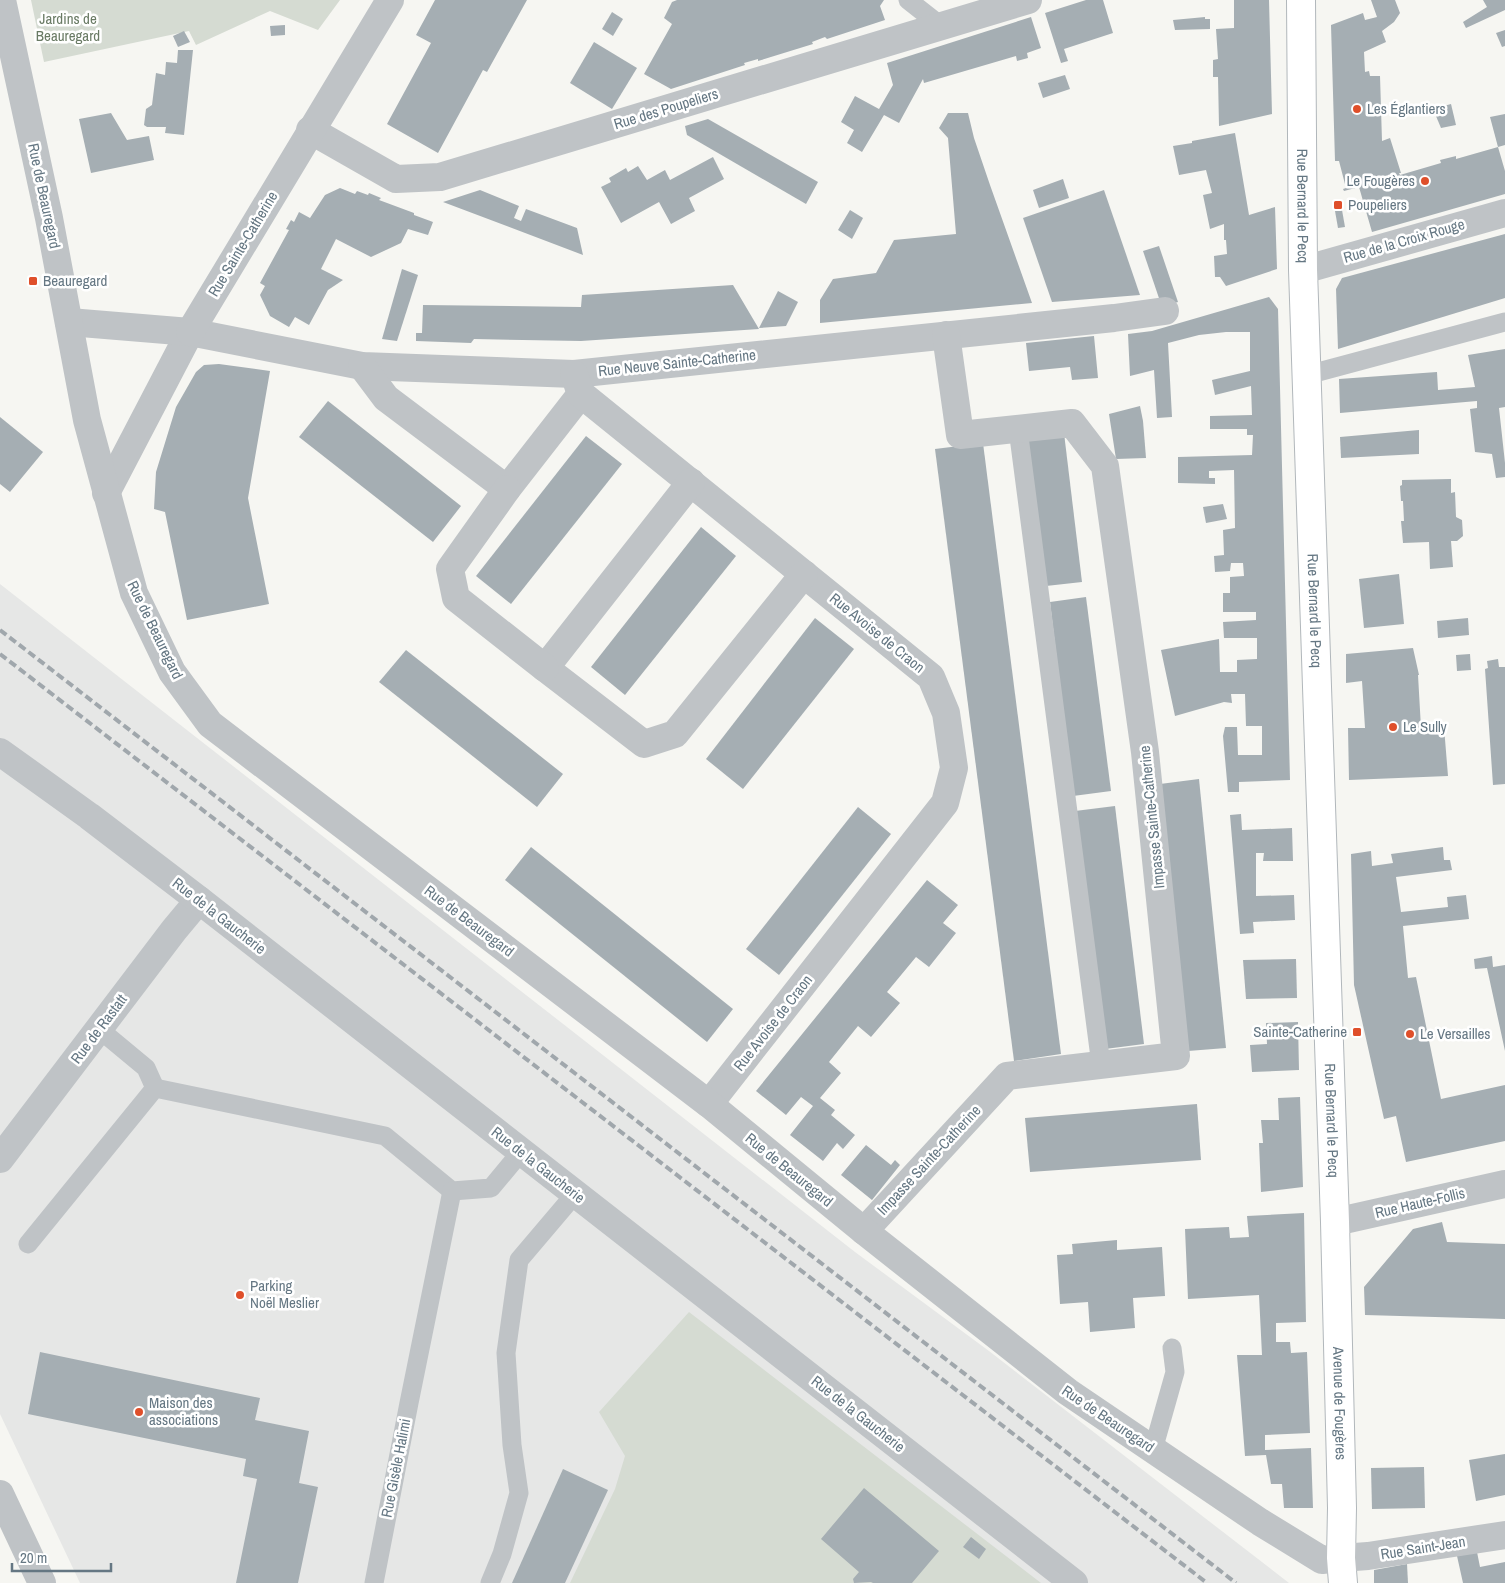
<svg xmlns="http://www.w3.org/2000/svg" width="1505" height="1583" font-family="'Archivo Narrow',sans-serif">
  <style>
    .built { fill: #e6e7e6 }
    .green { fill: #d5dbd2 }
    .building { fill: #a5aeb3 }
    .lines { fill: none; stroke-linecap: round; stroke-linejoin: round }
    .secondary-casing { stroke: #b1b7bb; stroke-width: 30 }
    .service { stroke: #bfc3c6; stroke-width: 19 }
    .pedestrian { stroke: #bfc3c6; stroke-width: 28 }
    .minor { stroke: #bfc3c6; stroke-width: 28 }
    .tertiary { stroke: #bfc3c6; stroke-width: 28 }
    .secondary { stroke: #fff; stroke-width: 28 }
    .rail { stroke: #a0a7ac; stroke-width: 4; stroke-dasharray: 8 4; stroke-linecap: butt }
    .poi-dot { fill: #df4f2a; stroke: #fff; stroke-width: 2 }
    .labels { text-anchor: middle; stroke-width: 5; stroke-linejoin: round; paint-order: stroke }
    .park-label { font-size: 15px; fill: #697a64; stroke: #fff }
    .street-label { font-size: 15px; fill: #657783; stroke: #fff }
    .poi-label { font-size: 15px; fill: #657783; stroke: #fff; text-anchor: start }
  </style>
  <rect width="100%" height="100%" fill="#f6f6f2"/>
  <polygon class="built" points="0,584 855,1252 989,1351 1289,1583 80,1583 0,1414"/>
  <g class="green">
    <polygon points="31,0 340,0 318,30 270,11 196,45 189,31 44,62"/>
    <polygon points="689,1312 1041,1583 570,1583 615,1489 625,1456 599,1412"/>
  </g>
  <g class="building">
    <polygon points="435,0 527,0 487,72 483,70 438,153 387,124 431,43 416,35"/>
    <polygon points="677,0 884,0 880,6 885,20 827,39 825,37 812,42 813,44 758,61 758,59 744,63 745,65 671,89 644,74 672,24 664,18 672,2"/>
    <polygon points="1086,0 1103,0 1113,33 1064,49 1068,61 1061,63 1045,13"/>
    <polygon points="1234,0 1269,0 1272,114 1219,126 1218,77 1213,77 1213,60 1218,59 1216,29 1234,28"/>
    <polygon points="1371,0 1395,0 1400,13 1394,22 1382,31 1386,42 1364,52 1365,72 1369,71 1370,76 1380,76 1382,141 1390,138 1401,173 1399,173 1400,175 1441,163 1440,160 1456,156 1456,159 1498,147 1505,171 1505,194 1372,232 1359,187 1344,191 1343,189 1346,188 1339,161 1335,161 1331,25 1363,13 1365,20 1377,17"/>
    <polygon points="1483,0 1505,0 1505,10 1466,28 1463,22 1487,7"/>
    <polygon points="612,12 623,19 613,36 602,29"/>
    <polygon points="1031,17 1041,48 1027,53 1028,58 1017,61 1016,56 924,83 923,79 899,123 884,115 862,152 847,143 854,130 841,122 855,96 879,109 893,85 887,63"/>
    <polygon points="1205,17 1205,19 1210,19 1210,29 1175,30 1173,20"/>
    <polygon points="285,25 285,35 271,36 270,26"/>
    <polygon points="1505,30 1505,46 1502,47 1496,33"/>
    <polygon points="184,31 190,42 178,47 173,36"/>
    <polygon points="594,42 637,68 612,109 570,83"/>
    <polygon points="178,50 193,50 184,135 165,133 166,127 147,127 144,125 146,109 152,105 156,73 165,75 166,62 177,63"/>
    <polygon points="1065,75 1070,89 1043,98 1038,83"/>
    <polygon points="1451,104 1456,125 1441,128 1433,109"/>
    <polygon points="111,113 127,140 149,136 154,160 91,173 79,119"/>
    <polygon points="948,113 968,113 974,138 990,185 1032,303 820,323 820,300 833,279 876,273 894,240 956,234 948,138 939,128"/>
    <polygon points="1505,114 1505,145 1498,147 1490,117"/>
    <polygon points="708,119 818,182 806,204 687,135 685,126"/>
    <polygon points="1235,133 1249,215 1275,207 1277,269 1226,286 1220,277 1215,277 1214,256 1227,254 1226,240 1224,240 1224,224 1210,229 1203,195 1212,193 1206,170 1179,175 1173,146 1192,143 1192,141"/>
    <polygon points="713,157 724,179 689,198 695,211 671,224 659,202 621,223 601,187 611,182 609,178 626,168 628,172 638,166 647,180 665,170 670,180"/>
    <polygon points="1063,179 1069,198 1039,208 1033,190"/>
    <polygon points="340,188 355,194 357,191 368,195 369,193 381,198 379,200 414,213 414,215 433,222 428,235 408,229 401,243 371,257 336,239 321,269 343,280 328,290 309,325 295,317 289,327 270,316 260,295 265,286 260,283 289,230 286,229 291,220 294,222 299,212 310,218 325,195"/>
    <polygon points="480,190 519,206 514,218 521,221 526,209 577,228 583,255 443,202"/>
    <polygon points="1104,190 1140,295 1052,302 1023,218"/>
    <polygon points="850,210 863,218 852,239 838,230"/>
    <polygon points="1342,210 1345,227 1338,228 1335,211"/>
    <polygon points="1505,234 1505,298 1338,349 1336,289 1342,278"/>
    <polygon points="1159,246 1178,302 1162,307 1143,251"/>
    <polygon points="402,269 418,275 397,341 382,339"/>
    <polygon points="733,285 759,329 581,341 474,339 471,343 416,341 416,333 422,333 423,305 581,307 582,295"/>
    <polygon points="778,291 798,302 786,326 759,328"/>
    <polygon points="1269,297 1278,309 1290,780 1239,782 1239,792 1228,792 1223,736 1225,727 1237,727 1238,755 1262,755 1262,726 1246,726 1245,694 1231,694 1232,703 1224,702 1175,716 1161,650 1219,639 1220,672 1237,672 1237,660 1257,659 1257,638 1224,638 1223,622 1256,620 1256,612 1223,612 1223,593 1230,593 1230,577 1244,576 1243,563 1231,563 1230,571 1215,572 1214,556 1224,555 1223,530 1235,528 1234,470 1209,471 1209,478 1215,478 1215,484 1178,483 1178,457 1252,455 1253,435 1247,435 1247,429 1210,429 1210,416 1252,415 1251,386 1215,395 1212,380 1250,371 1250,332 1226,332 1199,335 1168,343 1172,417 1157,418 1154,370 1130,376 1128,334 1152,331"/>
    <polygon points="1094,336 1098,378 1072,380 1070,367 1029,371 1026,343"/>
    <polygon points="1505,349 1505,407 1499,408 1505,463 1505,477 1496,478 1492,454 1475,452 1470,409 1477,408 1477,401 1340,413 1339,379 1437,372 1438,390 1475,387 1468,355"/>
    <polygon points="219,364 270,371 248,498 269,604 187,620 165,512 154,509 156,472 176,407 196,372 204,365"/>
    <polygon points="328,401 461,506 433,542 299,437"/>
    <polygon points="1140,406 1143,421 1146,458 1116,459 1109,414"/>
    <polygon points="0,417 43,452 10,492 0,484"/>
    <polygon points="1419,430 1419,454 1341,458 1340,437"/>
    <polygon points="1064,433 1082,582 1046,586 1027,438"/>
    <polygon points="586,436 622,464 511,604 476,576"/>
    <polygon points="983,443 1061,1054 1014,1061 935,449"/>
    <polygon points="1451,479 1451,493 1455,492 1456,517 1462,520 1463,536 1457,541 1451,541 1453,567 1430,569 1429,542 1403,543 1401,521 1404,521 1403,501 1401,501 1400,486 1402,485 1402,480"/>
    <polygon points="1223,504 1227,519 1206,523 1203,507"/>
    <polygon points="701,527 736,556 625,695 591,667"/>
    <polygon points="1399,574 1404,624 1364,628 1359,579"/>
    <polygon points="1086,597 1111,791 1073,796 1050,602"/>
    <polygon points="815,618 854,649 743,789 706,759"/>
    <polygon points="1468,618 1469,635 1438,638 1437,621"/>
    <polygon points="1413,648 1419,675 1418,675 1421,728 1444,727 1448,776 1349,780 1348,728 1365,728 1362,681 1346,683 1346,654"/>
    <polygon points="406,650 563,774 537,807 379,682"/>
    <polygon points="1470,654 1471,670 1457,671 1456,655"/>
    <polygon points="1498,659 1499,667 1505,667 1505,784 1493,785 1485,669 1488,668 1487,661"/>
    <polygon points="1199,779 1226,1048 1188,1051 1160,784"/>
    <polygon points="1115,806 1144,1044 1105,1049 1075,811"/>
    <polygon points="858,807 891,834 779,975 746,949"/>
    <polygon points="1241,814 1242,830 1292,828 1293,861 1263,861 1264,853 1256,853 1256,896 1294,895 1295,920 1253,922 1254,933 1240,934 1230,815"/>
    <polygon points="531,847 733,1009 707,1042 505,880"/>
    <polygon points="1443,847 1444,860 1450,860 1452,870 1396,877 1401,912 1448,907 1447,897 1466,895 1469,919 1403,926 1408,978 1416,977 1441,1099 1505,1085 1505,1141 1406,1162 1396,1116 1384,1119 1354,985 1351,854 1371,851 1372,866 1393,863 1391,854"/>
    <polygon points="927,880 958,905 943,923 956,933 929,967 916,957 887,992 900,1003 871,1037 858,1026 829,1062 841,1073 820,1098 835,1110 831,1115 855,1135 843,1149 837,1143 823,1161 790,1135 813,1106 801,1097 786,1115 756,1091"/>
    <polygon points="1492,956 1493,967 1505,965 1505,1051 1487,968 1475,969 1474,959"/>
    <polygon points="1296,959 1297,998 1246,999 1243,960"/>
    <polygon points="1298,1022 1299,1070 1252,1072 1250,1045 1267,1044 1266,1023"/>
    <polygon points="1300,1097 1303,1187 1261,1192 1259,1143 1263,1143 1261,1120 1279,1120 1278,1098"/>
    <polygon points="1197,1104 1201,1160 1030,1172 1025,1118"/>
    <polygon points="866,1145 891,1165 895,1160 900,1165 872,1200 841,1175"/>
    <polygon points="1304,1213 1306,1322 1276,1323 1276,1342 1290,1342 1291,1353 1307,1352 1310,1433 1265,1435 1265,1450 1311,1448 1313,1508 1284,1508 1282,1484 1271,1484 1266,1455 1245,1456 1237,1355 1262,1355 1259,1295 1188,1299 1185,1229 1229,1227 1230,1238 1249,1237 1247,1216"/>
    <polygon points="1442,1222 1447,1242 1505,1244 1505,1319 1365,1315 1364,1287 1413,1229"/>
    <polygon points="1117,1240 1117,1250 1162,1247 1165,1296 1133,1298 1135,1328 1090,1332 1088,1302 1060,1304 1057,1255 1073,1254 1072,1244"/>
    <polygon points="40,1352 260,1398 255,1420 309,1431 299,1483 318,1487 298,1583 236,1583 257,1479 243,1476 246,1459 28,1414"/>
    <polygon points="1505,1454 1505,1495 1476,1501 1469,1460"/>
    <polygon points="1424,1467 1425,1508 1372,1509 1371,1468"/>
    <polygon points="563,1469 608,1490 565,1583 512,1583"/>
    <polygon points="864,1488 939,1551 912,1583 873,1583 871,1582 854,1583 853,1579 859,1572 821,1539"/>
    <polygon points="971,1537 986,1549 979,1559 963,1547"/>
    <polygon points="1477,1552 1480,1567 1505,1562 1505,1583 1463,1583 1457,1556"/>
    <polygon points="1407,1564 1408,1583 1374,1583 1374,1570"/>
  </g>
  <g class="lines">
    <defs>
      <g id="secondary">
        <path id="s1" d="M1301 0 1303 270 1335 1222 1342 1508 1341 1558 1343 1583"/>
      </g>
    </defs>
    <use href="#secondary" class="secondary-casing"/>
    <g class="service">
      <polyline points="908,0 941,26"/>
      <polyline points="1307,375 1505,322"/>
      <polyline points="1018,429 1101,1065"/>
      <polyline points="99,1029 146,1068 155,1088"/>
      <polyline points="28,1244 155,1088 385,1136 452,1191 491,1188 521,1152"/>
      <polyline points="1153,1450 1175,1372 1172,1348"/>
      <polyline points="374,1583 409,1403 452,1191"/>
      <polyline points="490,1583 502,1554 519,1493 512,1445 506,1353 519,1260 575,1194"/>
    </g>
    <polyline class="pedestrian" points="106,493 190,332"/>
    <g class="minor">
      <polyline points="310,130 396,179 440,177 1028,0"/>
      <polyline points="1303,270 1505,213"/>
      <polyline points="69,322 190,332 362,366 574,374 1114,318 1165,311"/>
      <polyline points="190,332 390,0"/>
      <polyline points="362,366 386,398 507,489 581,394"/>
      <polyline points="574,374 581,394 931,677 946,713 954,768 945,803 709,1104"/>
      <polyline points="691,482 545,668 644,744 675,734 804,574"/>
      <polyline points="507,489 450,569 456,598 545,668"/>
      <polyline points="0,1159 174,930 199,900"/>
      <polyline points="864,1231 1007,1076 1176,1056 1145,752 1105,466 1072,423 960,435 946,335"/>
      <polyline points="0,1494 42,1583"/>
      <polyline points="1341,1558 1368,1556 1505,1535"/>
    </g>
    <g class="tertiary">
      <polyline points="2,0 49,218 87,420 134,593 172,672 210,724 709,1104 864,1231 1068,1392 1260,1522 1322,1560 1341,1558"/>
      <polyline points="0,752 89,816 199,900 1074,1583"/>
      <polyline points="1335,1222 1505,1184"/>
    </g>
    <use href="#secondary" class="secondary"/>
    <g class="rail">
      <polyline points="0,630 1236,1583"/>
      <polyline points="0,654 1207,1583"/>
    </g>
  </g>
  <g class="poi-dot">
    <circle cx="1357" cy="109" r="5"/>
    <circle cx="1425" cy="181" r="5"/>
    <rect x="1333" y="200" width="10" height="10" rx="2.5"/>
    <rect x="28" y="276" width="10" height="10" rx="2.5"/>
    <circle cx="1393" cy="727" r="5"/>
    <rect x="1352" y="1027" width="10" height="10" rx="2.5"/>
    <circle cx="1410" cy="1034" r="5"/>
    <circle cx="240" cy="1295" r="5"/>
    <circle cx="139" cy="1412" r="5"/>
  </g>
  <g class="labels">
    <g class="park-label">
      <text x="68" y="24">Jardins de<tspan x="68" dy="17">Beauregard</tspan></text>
    </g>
    <g class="street-label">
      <text transform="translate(666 109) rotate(-17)" y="5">Rue des Poupeliers</text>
      <text transform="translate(44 196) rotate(78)" y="5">Rue de Beauregard</text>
      <text dy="5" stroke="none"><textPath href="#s1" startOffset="206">Rue Bernard le Pecq</textPath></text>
      <text transform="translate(1404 241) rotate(-16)" y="5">Rue de la Croix Rouge</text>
      <text transform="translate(243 244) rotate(-59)" y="5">Rue Sainte-Catherine</text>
      <text transform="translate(677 363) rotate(-6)" y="5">Rue Neuve Sainte-Catherine</text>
      <text dy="5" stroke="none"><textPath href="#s1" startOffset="611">Rue Bernard le Pecq</textPath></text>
      <text transform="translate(155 630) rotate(64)" y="5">Rue de Beauregard</text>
      <text transform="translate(877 633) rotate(39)" y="5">Rue Avoise de Craon</text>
      <text transform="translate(1152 817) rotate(-96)" y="5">Impasse Sainte-Catherine</text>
      <text transform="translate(219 916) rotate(38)" y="5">Rue de la Gaucherie</text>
      <text transform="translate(469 921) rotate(37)" y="5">Rue de Beauregard</text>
      <text transform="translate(773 1023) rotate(-52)" y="5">Rue Avoise de Craon</text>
      <text transform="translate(99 1029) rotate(-53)" y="5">Rue de Rastatt</text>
      <text dy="5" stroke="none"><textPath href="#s1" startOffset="1121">Rue Bernard le Pecq</textPath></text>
      <text transform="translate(929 1160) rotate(-47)" y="5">Impasse Sainte-Catherine</text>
      <text transform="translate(538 1165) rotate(38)" y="5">Rue de la Gaucherie</text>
      <text transform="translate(789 1170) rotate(39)" y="5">Rue de Beauregard</text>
      <text transform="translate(1420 1203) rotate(-13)" y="5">Rue Haute-Follis</text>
      <text dy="5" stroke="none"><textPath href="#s1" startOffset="1404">Avenue de Fougères</textPath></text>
      <text transform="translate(858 1414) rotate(38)" y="5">Rue de la Gaucherie</text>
      <text transform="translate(1108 1419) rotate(34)" y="5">Rue de Beauregard</text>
      <text transform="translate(396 1468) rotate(-79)" y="5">Rue Gisèle Halimi</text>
      <text transform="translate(1423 1548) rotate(-9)" y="5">Rue Saint-Jean</text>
    </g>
    <g class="poi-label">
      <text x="1367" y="114">Les Églantiers</text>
      <text x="1415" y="186" text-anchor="end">Le Fougères</text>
      <text x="1348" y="210">Poupeliers</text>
      <text x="43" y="286">Beauregard</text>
      <text x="1403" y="732">Le Sully</text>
      <text x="1347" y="1037" text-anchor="end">Sainte-Catherine</text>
      <text x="1420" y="1039">Le Versailles</text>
      <text x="250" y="1291">Parking<tspan x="250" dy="17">Noël Meslier</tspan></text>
      <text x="149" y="1408">Maison des<tspan x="149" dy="17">associations</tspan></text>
    </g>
  </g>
  <path d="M12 1563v8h99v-8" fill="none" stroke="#657783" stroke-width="2.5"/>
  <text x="20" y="1563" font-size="15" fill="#657783" stroke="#ffffff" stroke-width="4" paint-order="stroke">20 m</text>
</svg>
